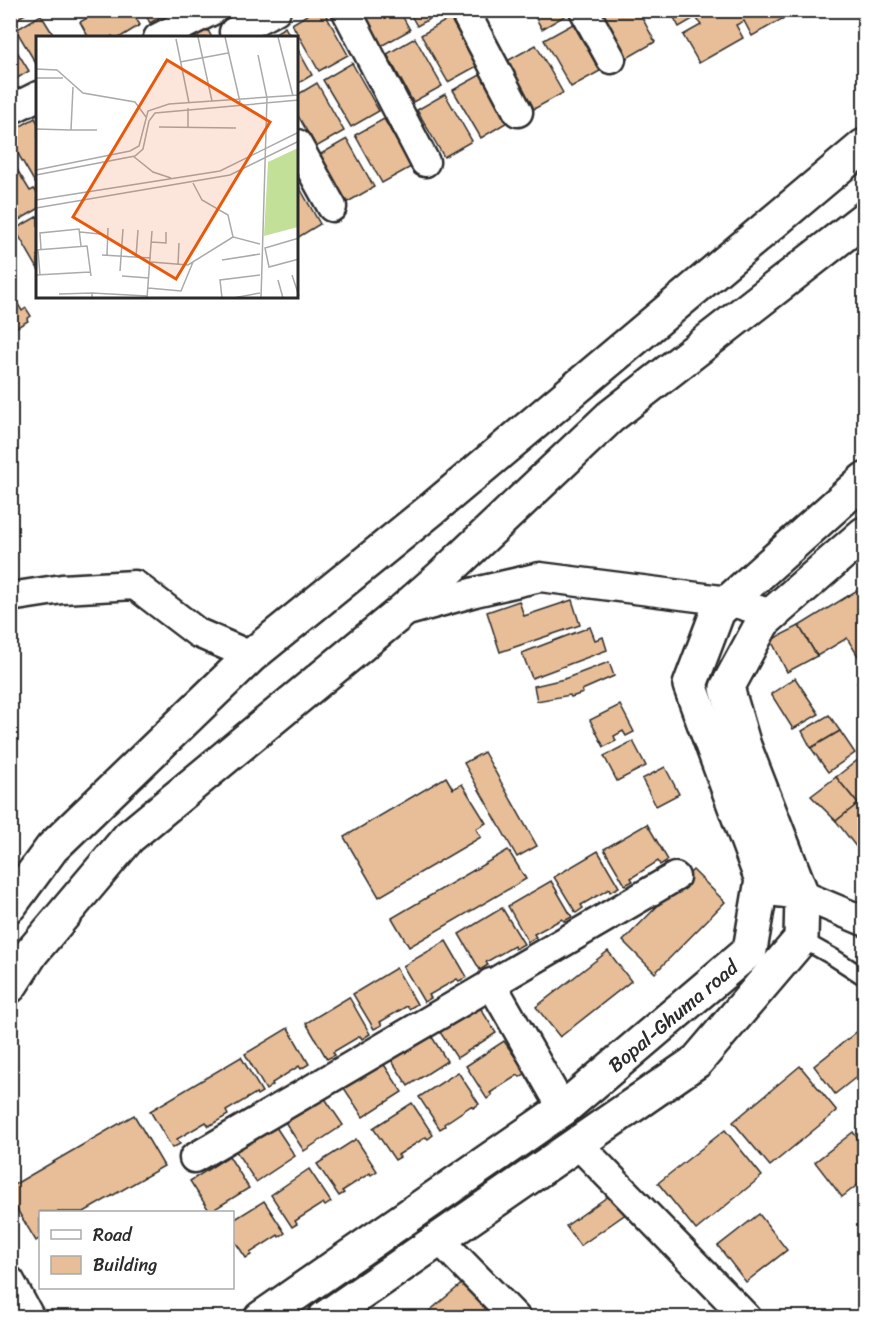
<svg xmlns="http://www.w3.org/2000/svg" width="875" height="1328" font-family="Sriracha,sans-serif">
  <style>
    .building { fill: #e7be97; stroke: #2b2b2b; stroke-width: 1.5 }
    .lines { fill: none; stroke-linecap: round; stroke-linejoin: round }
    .service-casing { stroke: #2b2b2b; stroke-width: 20 }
    .minor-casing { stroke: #2b2b2b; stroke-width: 33 }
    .tertiary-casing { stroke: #2b2b2b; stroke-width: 38 }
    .service { stroke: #fff; stroke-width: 15 }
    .minor { stroke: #fff; stroke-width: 28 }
    .tertiary { stroke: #fff; stroke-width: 33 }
    .labels { text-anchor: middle; stroke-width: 4.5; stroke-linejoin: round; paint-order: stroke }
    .street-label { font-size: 20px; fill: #2b2b2b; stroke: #fff }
    .inset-road { fill: none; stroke: #aaa; stroke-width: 1.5 }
    .view { fill: #e8590c; fill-opacity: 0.15; stroke: #e8590c; stroke-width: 3 }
    .inset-edge { fill: none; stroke: #2b2b2b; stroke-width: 3 }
  </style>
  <rect width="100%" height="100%" fill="#fff"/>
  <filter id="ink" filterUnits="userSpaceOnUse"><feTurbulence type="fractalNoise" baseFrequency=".0167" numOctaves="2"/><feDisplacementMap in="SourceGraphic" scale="12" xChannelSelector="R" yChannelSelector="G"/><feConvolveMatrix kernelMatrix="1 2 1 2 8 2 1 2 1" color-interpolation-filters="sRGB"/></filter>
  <g filter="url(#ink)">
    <g class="building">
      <polygon points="10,10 32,10 15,20 13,18 10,19"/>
      <polygon points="73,10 87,10 76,16"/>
      <polygon points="101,10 131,10 140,25 119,38 113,38 112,36 109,38 89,38 80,22"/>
      <polygon points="143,10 172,10 150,23"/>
      <polygon points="315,10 323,10 348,55 319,71 292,24"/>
      <polygon points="361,10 399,10 410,30 381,46"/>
      <polygon points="408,10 445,10 417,26"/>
      <polygon points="531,10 569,10 570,13 542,29"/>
      <polygon points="600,10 638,10 655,42 627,58"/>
      <polygon points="670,10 798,10 752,36 744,21 736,25 743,38 699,63 683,35 701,25 696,17 679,27"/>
      <polygon points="41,15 54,36 38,38 38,67 16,30"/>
      <polygon points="450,18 477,66 448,82 421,35"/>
      <polygon points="573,24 600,71 571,87 544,40"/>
      <polygon points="285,27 291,38 267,38"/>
      <polygon points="207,28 212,38 190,38"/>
      <polygon points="415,38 442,86 413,102 387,54"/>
      <polygon points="10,40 29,71 11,82 10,81"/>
      <polygon points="536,45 563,93 534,109 507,61"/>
      <polygon points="297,48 312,75 297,84"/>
      <polygon points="352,63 379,111 351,127 323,80"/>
      <polygon points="482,74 509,121 481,138 453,90"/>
      <polygon points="317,83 344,131 316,147 297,114 297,95"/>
      <polygon points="445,94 472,141 444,157 417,110"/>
      <polygon points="35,118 38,123 38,188 10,140 10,132"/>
      <polygon points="384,119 411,167 382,183 355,135"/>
      <polygon points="347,139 374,187 346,203 319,155"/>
      <polygon points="10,158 30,191 34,189 38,194 38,209 12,224 10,222"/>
      <polygon points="297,183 320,224 297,238"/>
      <polygon points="38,216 38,269 15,229"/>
      <polygon points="10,291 22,311 26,308 31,316 27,319 28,321 10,331"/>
      <polygon points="859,589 864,598 864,659 861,661 847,638 817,656 799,626"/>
      <polygon points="572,600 580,625 500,652 487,612 519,601 524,616"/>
      <polygon points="799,626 817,656 787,672 771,640"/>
      <polygon points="590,627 595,640 603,637 607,650 532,678 522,653"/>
      <polygon points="609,662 614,676 582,690 583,693 571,697 570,695 537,701 534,686 564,679"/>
      <polygon points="795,678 819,714 793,729 771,694"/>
      <polygon points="864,678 864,695 857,683"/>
      <polygon points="620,705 634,732 626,736 623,731 614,736 616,741 604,747 590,720"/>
      <polygon points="829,715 840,731 811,748 802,731"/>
      <polygon points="840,731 855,753 828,772 811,748"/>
      <polygon points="633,741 646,766 617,781 604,756"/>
      <polygon points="484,752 537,846 517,857 464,763"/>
      <polygon points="859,759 864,765 864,799 858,804 836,777"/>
      <polygon points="665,767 679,794 656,806 642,779"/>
      <polygon points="446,777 453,789 462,784 486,823 476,829 481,837 379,897 344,837"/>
      <polygon points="836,777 858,804 836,821 811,796"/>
      <polygon points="864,799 864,857 836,821"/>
      <polygon points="647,824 668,860 660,865 658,861 631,878 633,881 625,885 604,849"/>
      <polygon points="508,850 526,879 409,947 392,918"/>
      <polygon points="598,851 619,887 610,892 609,889 581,905 583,908 576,913 554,877"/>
      <polygon points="693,870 725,902 655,973 623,941"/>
      <polygon points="551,881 572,917 564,921 562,919 534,934 536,937 528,942 508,906"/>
      <polygon points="502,908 524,944 515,949 514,946 486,962 488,965 480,970 459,934"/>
      <polygon points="446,941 467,977 459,981 457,979 429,995 431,998 424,1002 403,966"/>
      <polygon points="608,951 631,981 560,1037 536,1007"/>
      <polygon points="396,968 417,1004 409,1009 407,1006 380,1022 382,1025 374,1029 353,994"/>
      <polygon points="349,997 370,1034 362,1039 360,1036 333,1052 335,1055 327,1059 306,1023"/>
      <polygon points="476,1001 496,1033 457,1058 436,1026"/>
      <polygon points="864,1026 864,1071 835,1094 814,1066"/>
      <polygon points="288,1028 309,1064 301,1069 299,1066 272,1083 273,1085 266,1090 245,1054"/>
      <polygon points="427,1029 447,1061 408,1086 388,1055"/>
      <polygon points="504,1041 526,1073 520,1077 518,1075 490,1093 492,1095 487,1099 466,1066"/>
      <polygon points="241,1057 262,1092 257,1095 256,1093 226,1111 228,1115 209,1126 206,1122 177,1139 180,1144 172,1148 150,1111"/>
      <polygon points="381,1060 402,1092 363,1117 342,1085"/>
      <polygon points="800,1066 837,1111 770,1166 733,1122"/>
      <polygon points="458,1072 479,1104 473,1108 471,1106 444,1124 445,1126 440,1129 419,1097"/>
      <polygon points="322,1094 343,1125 304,1151 283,1119"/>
      <polygon points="412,1103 433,1135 428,1139 426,1137 398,1155 400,1157 395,1160 373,1128"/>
      <polygon points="134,1115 164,1166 84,1212 40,1212 40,1238 36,1241 10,1198 10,1187"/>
      <polygon points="274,1124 295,1156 256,1182 235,1150"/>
      <polygon points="725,1130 762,1176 696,1230 658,1183"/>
      <polygon points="853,1132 864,1147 864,1180 842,1197 815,1162"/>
      <polygon points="356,1139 377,1171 371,1175 370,1173 342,1191 344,1193 339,1196 317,1164"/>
      <polygon points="229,1156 249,1188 210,1212 190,1181"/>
      <polygon points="309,1169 331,1202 325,1206 323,1203 295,1221 297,1224 292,1227 271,1195"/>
      <polygon points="613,1193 627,1213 580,1246 566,1226"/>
      <polygon points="264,1201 285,1233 279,1237 278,1235 250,1253 251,1255 246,1258 232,1237 232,1221"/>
      <polygon points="759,1214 787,1250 746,1282 718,1246"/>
      <polygon points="465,1281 496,1318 421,1318"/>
    </g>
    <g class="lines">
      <defs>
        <polyline id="service" points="801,939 833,957 864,977"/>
        <g id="minor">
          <polyline points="346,10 425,162"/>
          <polyline points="464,10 518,112"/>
          <polyline points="584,10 611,59"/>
          <polyline points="234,32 276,10"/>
          <polyline points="158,38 213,10"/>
          <polyline points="10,110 38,96"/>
          <polyline points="297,144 332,207"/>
          <polyline points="10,597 62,589 135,585 198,633 251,656"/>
          <polyline points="400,613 475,592 540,577 729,601 772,614"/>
          <polyline points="761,890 802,895 864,921"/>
          <polyline points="491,983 563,1109"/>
          <polyline points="577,1143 747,1318"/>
          <polyline points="194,1158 675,877"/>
          <polyline points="439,1239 516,1318"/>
          <polyline points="10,1281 30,1318"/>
        </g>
        <g id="tertiary">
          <polyline points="10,905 52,848 251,656 432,509 864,146"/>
          <polyline points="10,986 32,952 129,837 400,613 440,578 610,417 864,219"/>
          <polyline points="261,1318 563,1109 750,950 762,880 690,685 718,611 864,480"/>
          <polyline points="325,1318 697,1061 801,939 802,895 744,746 727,688 763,622 864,534"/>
        </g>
      </defs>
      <use href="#service" class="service-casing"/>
      <use href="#minor" class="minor-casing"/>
      <use href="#tertiary" class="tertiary-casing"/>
      <use href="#service" class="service"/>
      <use href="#minor" class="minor"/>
      <use href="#tertiary" class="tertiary"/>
    </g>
  </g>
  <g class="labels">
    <g class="street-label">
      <text transform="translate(673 1016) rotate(-40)" y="7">Bopal-Ghuma road</text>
    </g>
  </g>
  <g transform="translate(36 36)">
    <rect width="262" height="262" fill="#fff"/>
    <path d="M262 112V191L228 200 232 126Z" fill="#c2e098"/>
    <path class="inset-road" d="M162 1 176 65M189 1 204 66M242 1 257 60M140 3 153 67M222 19 231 62 225 262M144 26 192 17M0 33 21 34 47 57 99 66 110 81M0 42H27M37 51 35 94H61M123 91 200 92M152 92V72M0 93 35 94M97 120 117 136 135 142M0 134 94 115 103 110 112 75 133 68 263 59M0 139 99 120 107 113 113 85 119 77 263 64M157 147 166 164 192 179 197 201 224 208M0 164 184 135 263 96M0 172 194 139 263 105M44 196 64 198M263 202 229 212 233 231 263 223M115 206 130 207V196M5 213 4 197 43 193 45 210M0 214 51 210 55 240M2 214 4 239M66 219 115 222M71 219 72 192M100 221 102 194M186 224 224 218M115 226 152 229 197 201M142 229 143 207M84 235 87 193M0 239 54 236M256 239 263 260M86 240 113 242M242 244 247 262M112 252 145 255 157 226M56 257 111 260M23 258 56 257V262M111 262 116 195M186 262 184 244 224 239M197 262 224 257"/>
    <path class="view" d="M131 24 234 86 140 243 37 181Z"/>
    <rect width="262" height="262" class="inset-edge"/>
  </g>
  <rect width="875" height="1328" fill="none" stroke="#fff" stroke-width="36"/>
  <rect x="18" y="18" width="839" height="1292" fill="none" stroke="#2b2b2b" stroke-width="2" filter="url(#ink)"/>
  <rect x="39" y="1211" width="195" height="78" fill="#ffffff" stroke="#aaaaaa" stroke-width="1.5"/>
  <rect x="51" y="1230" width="30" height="9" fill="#ffffff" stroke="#aaaaaa" stroke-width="1.5"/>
  <text x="93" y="1241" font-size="18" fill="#2b2b2b">Road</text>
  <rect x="51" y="1256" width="30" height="18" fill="#e7be97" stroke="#aaaaaa" stroke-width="1.5"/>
  <text x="93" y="1271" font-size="18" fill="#2b2b2b">Building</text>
</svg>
